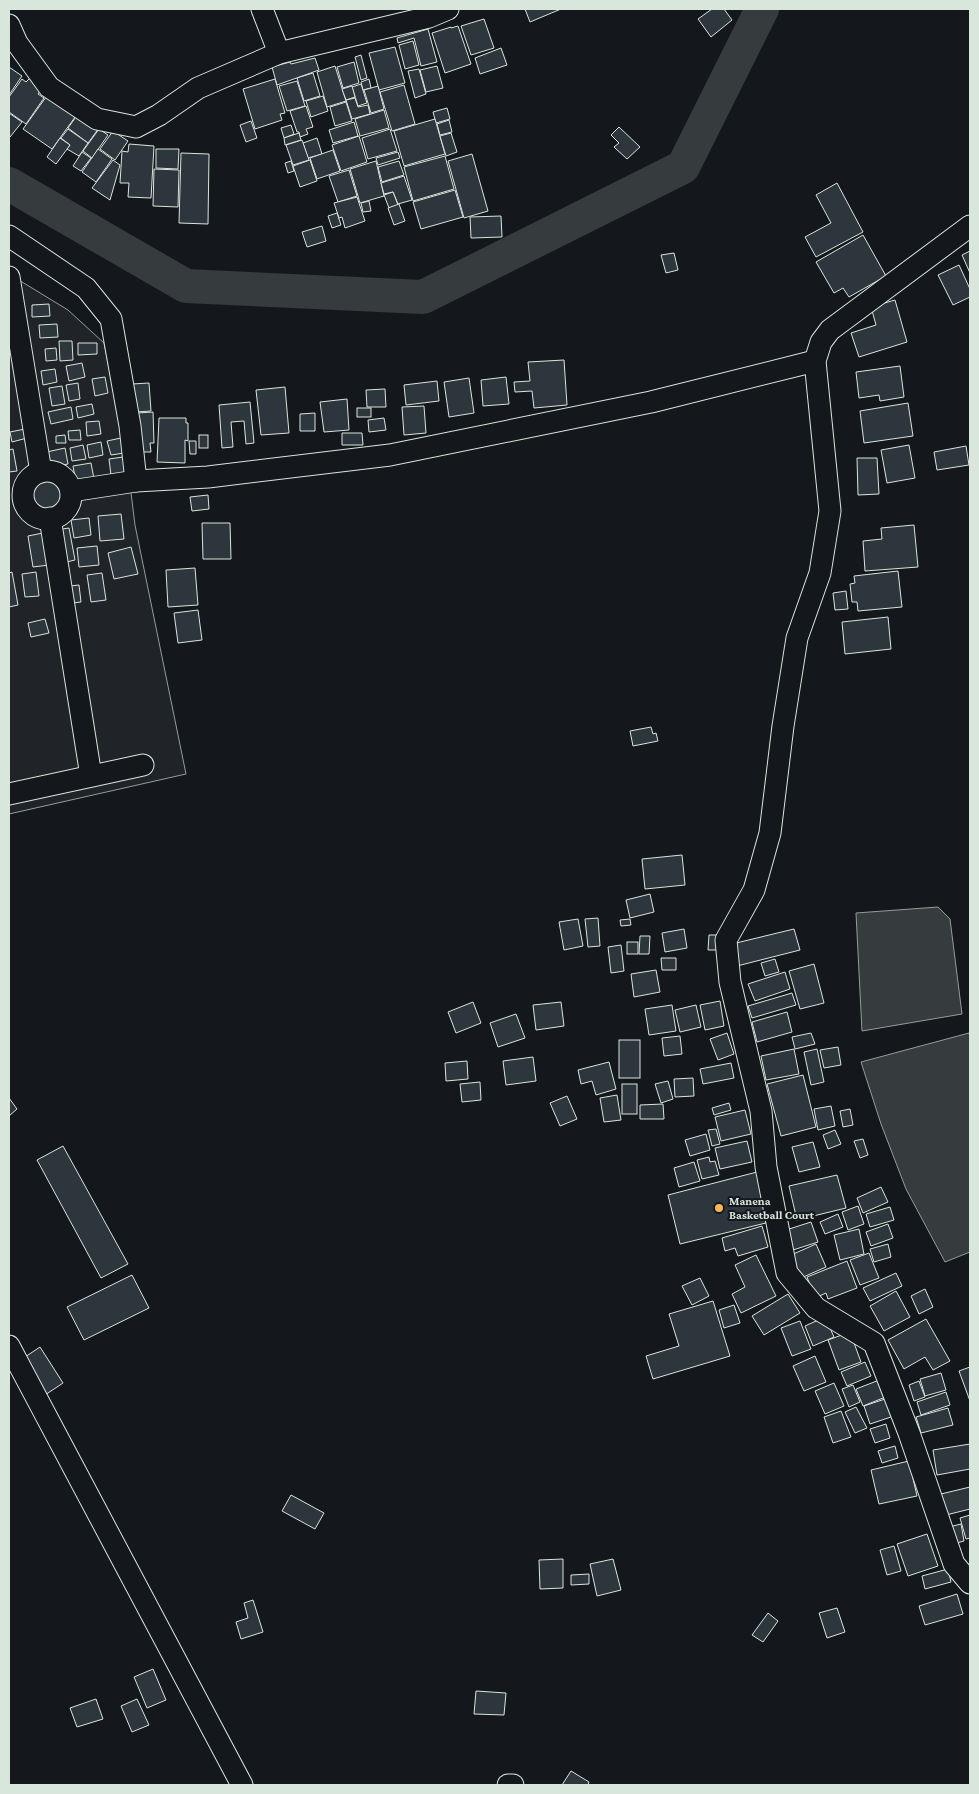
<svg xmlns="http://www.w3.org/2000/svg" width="979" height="1794" font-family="'Crimson Pro',serif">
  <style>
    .green { fill: #202428; stroke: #939e99 }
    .water { fill: #363b3e; stroke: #939e99 }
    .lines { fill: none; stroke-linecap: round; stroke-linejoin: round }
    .river { stroke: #363b3e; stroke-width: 34 }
    .building { fill: #2c363c; stroke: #d8e6dc }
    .minor-casing { stroke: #d8e6dc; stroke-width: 23 }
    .minor { stroke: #14181c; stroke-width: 21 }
    .poi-dot { fill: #ffb74d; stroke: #14181c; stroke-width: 2 }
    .labels { text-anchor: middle; stroke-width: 4; stroke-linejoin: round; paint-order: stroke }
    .poi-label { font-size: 12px; font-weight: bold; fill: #d8e6dc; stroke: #14181c; text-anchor: start }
  </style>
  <rect width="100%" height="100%" fill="#14181c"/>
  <polygon class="green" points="9,274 68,310 104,343 127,460 135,525 186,774 9,814"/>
  <g class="water">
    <polygon points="938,907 950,919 962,1014 862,1031 856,913"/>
    <polygon points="969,1033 970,1037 970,1252 945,1262 906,1189 881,1124 861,1062"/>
  </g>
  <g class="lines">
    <polyline class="river" points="9,184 186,286 423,297 683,167 762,9"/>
  </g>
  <g class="building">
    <polygon points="525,9 561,9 530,22"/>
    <polygon points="712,9 724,9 732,20 711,37 698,19"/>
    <polygon points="484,19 494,48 471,55 461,26"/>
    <polygon points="458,26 471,64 445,73 432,33 451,27 451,28"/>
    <polygon points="428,29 437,62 421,66 414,38 398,43 397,38"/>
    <polygon points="413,41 419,65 405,69 399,45"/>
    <polygon points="395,47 405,83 379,90 369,53"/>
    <polygon points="501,48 507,65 480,74 475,58"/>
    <polygon points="361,55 367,78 361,80 355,57"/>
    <polygon points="315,58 319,70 277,85 272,67 290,62 291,64"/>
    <polygon points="354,62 359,83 343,88 337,67"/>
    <polygon points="335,66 346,101 327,107 317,72"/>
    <polygon points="437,66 443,88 426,92 420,70"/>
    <polygon points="9,67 22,76 9,95"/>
    <polygon points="419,69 426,94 415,98 408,71"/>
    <polygon points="313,73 320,96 304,101 297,78"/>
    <polygon points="30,78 43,87 38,94 44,98 26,124 9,112 9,97 22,79 26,82"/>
    <polygon points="275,79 285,113 280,114 282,120 255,129 243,89"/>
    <polygon points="369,79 371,88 363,90 361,82"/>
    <polygon points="297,81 305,106 287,111 279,86"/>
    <polygon points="361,84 367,103 358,106 352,87"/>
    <polygon points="404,85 415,124 392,131 380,92"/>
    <polygon points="352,86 355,97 346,100 342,89"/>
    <polygon points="378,86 384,109 371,113 364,90"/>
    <polygon points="49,93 78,113 52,149 23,129"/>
    <polygon points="323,96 328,111 311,117 306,101"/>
    <polygon points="355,98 358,107 368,105 370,114 352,119 346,100"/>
    <polygon points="346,102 352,121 335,126 330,107"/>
    <polygon points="306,106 313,127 306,129 308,134 300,137 299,132 297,132 290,111"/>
    <polygon points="447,108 450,119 436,123 433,112"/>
    <polygon points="384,110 389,128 360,136 355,119"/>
    <polygon points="9,113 22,122 10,137 9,135"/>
    <polygon points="78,114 99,128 88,143 68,128"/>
    <polygon points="435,119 445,154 404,166 394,131"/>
    <polygon points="449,120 452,132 440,135 437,124"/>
    <polygon points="251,121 257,138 246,142 240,125"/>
    <polygon points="354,122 358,136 333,143 329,130"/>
    <polygon points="291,125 294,134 284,138 281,128"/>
    <polygon points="619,127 640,147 627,159 614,147 619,143 611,135"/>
    <polygon points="68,129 88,143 79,156 67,149 70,145 61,138"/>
    <polygon points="99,129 108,135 92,158 83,151"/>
    <polygon points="390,129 397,151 368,159 362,138"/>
    <polygon points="113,131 128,141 115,160 100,149"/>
    <polygon points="299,133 301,140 285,145 284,138"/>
    <polygon points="451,133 457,152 446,156 440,136"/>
    <polygon points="359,136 367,162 341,171 332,145"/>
    <polygon points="60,138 70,145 56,164 47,157"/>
    <polygon points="317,138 322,154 308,158 303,143"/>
    <polygon points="302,140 309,160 293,165 286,145"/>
    <polygon points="129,144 154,146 151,198 128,197 129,183 120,183 122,151 128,152"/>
    <polygon points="98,149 112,159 96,182 82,172"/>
    <polygon points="156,149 179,149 178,169 156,168"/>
    <polygon points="333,150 340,171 317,179 310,158"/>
    <polygon points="82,152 91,158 81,171 73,166"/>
    <polygon points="398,152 400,158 378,165 376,158"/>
    <polygon points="181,153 209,154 208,224 179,223"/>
    <polygon points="472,154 488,211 464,218 448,161"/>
    <polygon points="445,156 454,189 413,201 404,167"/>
    <polygon points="113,160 120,165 110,200 92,188"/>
    <polygon points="310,160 317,181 300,187 293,166"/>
    <polygon points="291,161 294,171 288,173 285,163"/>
    <polygon points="376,161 384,196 360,203 350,169"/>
    <polygon points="399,161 404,175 382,182 378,167"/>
    <polygon points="154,169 179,170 178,207 153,206"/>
    <polygon points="349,170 357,196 338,202 329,176"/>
    <polygon points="404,176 412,200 398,204 393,192 384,194 381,183"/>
    <polygon points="837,183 863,232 816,257 805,237 831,223 816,195"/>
    <polygon points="455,190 463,217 421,229 413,202"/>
    <polygon points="393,192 398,205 389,208 384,195"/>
    <polygon points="357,197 365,221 345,228 342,217 339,218 334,203"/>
    <polygon points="369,201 371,211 363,212 361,203"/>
    <polygon points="399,204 405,221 394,225 388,208"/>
    <polygon points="337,213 341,225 332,228 328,216"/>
    <polygon points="501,216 502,237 471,238 470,217"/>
    <polygon points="322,226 326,241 307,247 302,232"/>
    <polygon points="863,235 886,276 849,297 843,288 834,293 816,262"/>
    <polygon points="970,251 970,273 962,255"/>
    <polygon points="674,253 678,270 666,273 661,255"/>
    <polygon points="959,265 970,289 970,297 953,305 938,275"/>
    <polygon points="895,300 907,342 859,357 851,333 876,325 871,307"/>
    <polygon points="49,304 50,316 32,317 32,305"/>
    <polygon points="57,324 58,337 40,338 39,325"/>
    <polygon points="59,341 72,341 73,360 60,361"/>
    <polygon points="78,343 97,343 97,354 78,355"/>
    <polygon points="56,348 57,360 46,361 45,349"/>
    <polygon points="564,360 567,405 534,408 532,391 515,392 514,382 530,381 528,362"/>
    <polygon points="82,363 85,377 69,381 66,366"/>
    <polygon points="900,366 904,397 880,401 879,395 859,398 856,372"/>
    <polygon points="55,369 57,382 43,385 41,371"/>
    <polygon points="105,377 108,393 95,396 92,379"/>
    <polygon points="506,377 509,404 483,406 481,380"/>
    <polygon points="469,378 474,413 449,417 444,382"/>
    <polygon points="437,381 439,401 406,405 404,385"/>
    <polygon points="78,383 80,399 69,401 66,385"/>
    <polygon points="149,383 151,411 135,412 132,384"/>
    <polygon points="62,386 65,404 52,406 49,388"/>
    <polygon points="285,387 289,433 261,435 256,390"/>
    <polygon points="385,389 386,407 367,407 366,390"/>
    <polygon points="347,399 349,430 324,432 320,402"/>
    <polygon points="250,402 254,443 246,444 244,421 231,422 233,447 222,448 219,405"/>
    <polygon points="908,403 913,436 864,443 860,411"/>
    <polygon points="92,404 94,414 78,418 76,407"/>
    <polygon points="424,406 426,433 404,435 402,407"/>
    <polygon points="71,407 73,419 51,424 48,412"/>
    <rect x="357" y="408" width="14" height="9"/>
    <polygon points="153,412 154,443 150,443 151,452 138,452 137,413"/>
    <polygon points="315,413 315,431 300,431 300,414"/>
    <polygon points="159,418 186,418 186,423 188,423 188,441 185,440 185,463 157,462"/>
    <polygon points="384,418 386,430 369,432 368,420"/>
    <polygon points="99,421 101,434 87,436 86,422"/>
    <polygon points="25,429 27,438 12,442 10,432"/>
    <polygon points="80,430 81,440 69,440 68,431"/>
    <polygon points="342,433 362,433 363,445 342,445"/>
    <polygon points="65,435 66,443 56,443 56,436"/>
    <rect x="199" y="435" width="9" height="13"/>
    <polygon points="121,438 124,453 111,455 107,441"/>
    <polygon points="189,441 196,441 196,454 190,454"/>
    <polygon points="101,442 103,455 89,458 87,445"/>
    <polygon points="83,445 86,459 72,461 70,448"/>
    <polygon points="909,445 915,478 887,483 881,450"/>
    <polygon points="966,446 969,465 937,470 934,452"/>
    <polygon points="65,448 68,464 45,468 42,453"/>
    <polygon points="13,449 17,471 9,472 9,450"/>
    <polygon points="123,457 126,473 111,475 109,459"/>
    <polygon points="857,458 877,458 879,494 858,495"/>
    <polygon points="91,463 94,479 76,482 73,466"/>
    <circle cx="47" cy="496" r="19"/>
    <polygon points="208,495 209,509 192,511 190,497"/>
    <polygon points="121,514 124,539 100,541 98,516"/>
    <polygon points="89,518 91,535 74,538 71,520"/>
    <polygon points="202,523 230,523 231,559 203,559"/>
    <polygon points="914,525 918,567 865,571 863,541 882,539 881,528"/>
    <polygon points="69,528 75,560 62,563 56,530"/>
    <polygon points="43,533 49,565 33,567 28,536"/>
    <polygon points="97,546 99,565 79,567 77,548"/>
    <polygon points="131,547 138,574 114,579 108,553"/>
    <polygon points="195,568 198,605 168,607 166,570"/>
    <polygon points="898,571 902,607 858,611 857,602 852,602 850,584 855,583 854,576"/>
    <polygon points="12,572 18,605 9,607 9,573"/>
    <polygon points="36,572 39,596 25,597 22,574"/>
    <polygon points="102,573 106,600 91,602 87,575"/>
    <polygon points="79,585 81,602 73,603 70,586"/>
    <polygon points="846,591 848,609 835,610 833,593"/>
    <polygon points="198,610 202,640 178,643 174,613"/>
    <polygon points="888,617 891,649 845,654 842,622"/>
    <polygon points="45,619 49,633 31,637 28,623"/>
    <polygon points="651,727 653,734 656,733 658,741 633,746 630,731"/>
    <polygon points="682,855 685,885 645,889 642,859"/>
    <polygon points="650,894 654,912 630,918 626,900"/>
    <polygon points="598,918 600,946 588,947 585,919"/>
    <polygon points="578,919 583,946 564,950 559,922"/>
    <polygon points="630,919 631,925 621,926 620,920"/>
    <polygon points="684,929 687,948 665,952 662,933"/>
    <polygon points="794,929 800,950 737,966 732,944"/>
    <polygon points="709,935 723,935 722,950 708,950"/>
    <polygon points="640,936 650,936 649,954 639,954"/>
    <rect x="627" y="942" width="11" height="12"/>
    <polygon points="621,945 624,971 611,973 608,947"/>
    <polygon points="661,958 676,958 676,970 662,970"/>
    <polygon points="775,959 779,972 765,976 761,963"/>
    <polygon points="814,964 824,1003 800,1009 789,971"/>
    <polygon points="656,970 660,992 634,997 631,974"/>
    <polygon points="785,972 790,989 755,1001 748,984"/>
    <polygon points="792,993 796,1005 752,1018 748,1006"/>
    <polygon points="720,1001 724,1026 705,1030 700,1005"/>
    <polygon points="473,1002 481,1023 456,1033 448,1012"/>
    <polygon points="561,1002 564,1026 536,1030 533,1005"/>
    <polygon points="672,1005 676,1031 649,1035 645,1009"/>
    <polygon points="696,1005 701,1027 680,1032 675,1010"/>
    <polygon points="787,1012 792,1032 757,1042 752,1022"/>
    <polygon points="516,1014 525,1038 498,1047 490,1023"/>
    <polygon points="727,1033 734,1054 718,1060 710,1039"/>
    <polygon points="811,1033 815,1044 795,1049 792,1037"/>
    <polygon points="680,1036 682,1054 664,1056 662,1038"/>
    <rect x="619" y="1040" width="21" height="38"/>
    <polygon points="838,1047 841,1065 824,1068 820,1050"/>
    <polygon points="794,1049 799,1074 766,1080 761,1056"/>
    <polygon points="817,1049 824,1082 811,1085 804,1052"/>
    <polygon points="533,1057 536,1081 506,1085 503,1061"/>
    <polygon points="467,1061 468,1079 446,1081 445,1063"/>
    <polygon points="609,1062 616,1089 596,1095 592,1081 581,1084 578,1070"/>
    <polygon points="731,1063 734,1078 703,1084 700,1069"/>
    <polygon points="803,1075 816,1127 781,1136 767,1084"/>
    <polygon points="693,1078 694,1096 675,1097 674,1079"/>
    <polygon points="668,1081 673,1099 661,1103 655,1084"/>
    <polygon points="480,1082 481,1100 462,1102 460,1084"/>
    <rect x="622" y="1084" width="15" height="30"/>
    <polygon points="617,1095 621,1120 604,1122 600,1098"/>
    <polygon points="567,1096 577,1119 560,1126 550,1103"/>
    <polygon points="9,1098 17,1109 9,1116"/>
    <polygon points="729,1103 731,1110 714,1115 712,1108"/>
    <polygon points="663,1104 664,1119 640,1119 640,1105"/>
    <polygon points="831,1106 835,1126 818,1130 814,1109"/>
    <polygon points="850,1109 853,1125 843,1127 840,1111"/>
    <polygon points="745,1110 751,1134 721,1141 715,1117"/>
    <polygon points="716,1129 720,1144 712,1146 708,1130"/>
    <polygon points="835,1130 841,1144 828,1149 823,1135"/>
    <polygon points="706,1134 710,1150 690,1156 685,1140"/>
    <polygon points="863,1139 868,1155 860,1158 854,1141"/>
    <polygon points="747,1141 752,1162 720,1169 715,1148"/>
    <polygon points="813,1142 820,1167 799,1172 792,1147"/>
    <polygon points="63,1146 128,1264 101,1278 37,1160"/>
    <polygon points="709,1157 710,1162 715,1161 719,1175 702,1179 697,1160"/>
    <polygon points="694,1162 700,1181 679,1187 674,1168"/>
    <polygon points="757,1172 770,1222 680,1244 668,1195"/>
    <polygon points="837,1175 846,1208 797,1220 789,1186"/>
    <polygon points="881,1187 888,1202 863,1213 857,1198"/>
    <polygon points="858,1206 864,1224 848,1230 842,1212"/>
    <polygon points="890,1207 894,1220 870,1227 866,1214"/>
    <polygon points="838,1214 843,1227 825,1234 820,1222"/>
    <polygon points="811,1222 818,1242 793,1250 786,1230"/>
    <polygon points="888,1224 893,1238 871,1246 866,1232"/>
    <polygon points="762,1226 768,1247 738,1256 735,1248 725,1251 722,1238"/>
    <polygon points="859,1229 864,1254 840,1260 834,1235"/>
    <polygon points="816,1244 826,1267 801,1278 791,1255"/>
    <polygon points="888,1244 891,1257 874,1262 870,1249"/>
    <polygon points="869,1253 879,1278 860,1285 850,1260"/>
    <polygon points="756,1255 776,1296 741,1313 732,1294 745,1287 735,1265"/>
    <polygon points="847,1261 857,1288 828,1299 826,1293 815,1298 807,1277"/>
    <polygon points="896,1273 902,1286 870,1301 863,1288"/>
    <polygon points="132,1275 149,1308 84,1340 67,1307"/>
    <polygon points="700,1278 709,1296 692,1305 682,1286"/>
    <polygon points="925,1289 933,1307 919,1314 911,1296"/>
    <polygon points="896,1291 910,1317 884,1331 870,1306"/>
    <polygon points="788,1294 800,1313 764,1335 752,1316"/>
    <polygon points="713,1301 730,1356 653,1379 646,1356 679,1346 669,1314"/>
    <polygon points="734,1305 740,1323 724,1328 719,1310"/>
    <polygon points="825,1317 834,1337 813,1346 805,1326"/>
    <polygon points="926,1319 950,1361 933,1370 925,1357 904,1369 888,1340"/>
    <polygon points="800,1321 811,1349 792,1356 781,1328"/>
    <polygon points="850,1332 861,1362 839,1370 828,1340"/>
    <polygon points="40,1347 63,1383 45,1395 22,1359"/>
    <polygon points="815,1356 826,1382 804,1391 793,1366"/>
    <polygon points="865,1362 871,1376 847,1386 841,1372"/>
    <polygon points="970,1367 970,1401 959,1371"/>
    <polygon points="941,1373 946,1390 925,1396 920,1379"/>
    <polygon points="882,1379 888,1396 863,1406 856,1389"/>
    <polygon points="919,1381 925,1397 914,1401 909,1385"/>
    <polygon points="834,1383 844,1406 825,1414 815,1391"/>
    <polygon points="853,1385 860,1402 849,1407 842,1389"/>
    <polygon points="946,1392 950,1405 921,1415 917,1402"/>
    <polygon points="891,1397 897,1415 870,1424 864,1406"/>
    <polygon points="856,1407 867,1428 855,1433 845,1412"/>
    <polygon points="948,1408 953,1425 921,1433 916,1417"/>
    <polygon points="841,1411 851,1437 833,1443 824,1417"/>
    <polygon points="886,1424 890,1438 875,1443 870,1429"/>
    <polygon points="970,1444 970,1469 937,1475 933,1450"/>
    <polygon points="895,1446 898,1458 882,1463 878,1451"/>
    <polygon points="909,1461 917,1496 879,1504 871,1470"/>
    <polygon points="970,1487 970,1509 946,1515 941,1494"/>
    <polygon points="291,1495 324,1513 315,1529 282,1511"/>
    <polygon points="970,1515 970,1538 966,1539 960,1518"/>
    <polygon points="961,1524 964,1541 953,1544 949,1527"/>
    <polygon points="927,1534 938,1566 908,1576 897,1544"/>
    <polygon points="894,1546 901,1571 887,1575 880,1550"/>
    <polygon points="563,1559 563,1588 540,1589 539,1560"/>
    <polygon points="613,1559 621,1590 597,1596 590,1564"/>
    <polygon points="948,1569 951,1582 925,1589 922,1576"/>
    <polygon points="589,1574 589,1584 571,1585 571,1575"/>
    <polygon points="957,1594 963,1614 925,1625 919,1606"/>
    <polygon points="253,1600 263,1632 241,1639 236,1622 248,1618 244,1603"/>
    <polygon points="837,1608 845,1632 827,1638 819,1613"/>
    <polygon points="768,1613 778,1621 763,1642 752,1635"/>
    <polygon points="153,1669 166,1700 147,1708 134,1677"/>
    <polygon points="476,1691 506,1693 504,1715 474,1714"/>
    <polygon points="96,1699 103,1719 77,1727 70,1708"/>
    <polygon points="137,1699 149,1725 132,1732 121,1706"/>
    <polygon points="571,1771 589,1782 588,1785 562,1785"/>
  </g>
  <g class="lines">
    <defs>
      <g id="minor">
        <polyline points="262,9 279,53"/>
        <polyline points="9,25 17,43 49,87 97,119 136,127 159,115 198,88 279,53 429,17 448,9"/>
        <polyline points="970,226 830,330 821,342 815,361 830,511 820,573 797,638 783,726 770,833 754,890 726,940 730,982 761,1111 766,1167 787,1273 816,1308 874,1343 909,1433 954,1564 970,1583"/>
        <polyline points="9,236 86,288 111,319 130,426 136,481 208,477 390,455 651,402 815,361"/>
        <polyline points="9,277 41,472"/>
        <circle cx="47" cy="495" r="24"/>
        <polyline points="71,491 136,481"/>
        <polyline points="50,518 91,776"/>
        <polyline points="9,794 143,765"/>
        <polyline points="9,1346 242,1785"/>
        <polyline points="508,1785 513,1785"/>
      </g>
    </defs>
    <use href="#minor" class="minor-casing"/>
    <use href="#minor" class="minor"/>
  </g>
  <circle class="poi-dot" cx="719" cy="1208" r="5"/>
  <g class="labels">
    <g class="poi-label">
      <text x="729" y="1205">Manena<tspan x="729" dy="14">Basketball Court</tspan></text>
    </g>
  </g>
  <rect width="979" height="1794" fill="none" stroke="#d8e6dc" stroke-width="20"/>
</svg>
